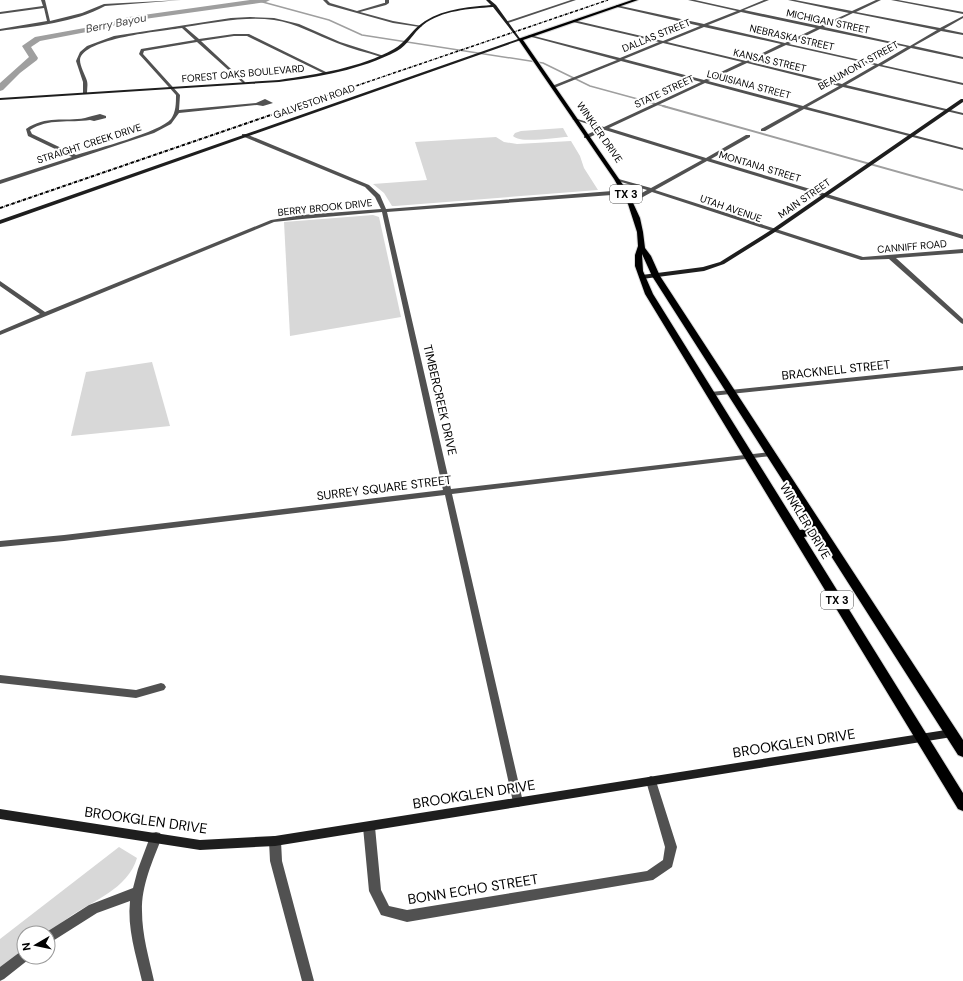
<svg xmlns="http://www.w3.org/2000/svg" width="963" height="981" font-family="'DM Sans',sans-serif">
  <style>
    .green { fill: #d8d8d8 }
    .lines { fill: none; stroke-linecap: round; stroke-linejoin: round }
    .stream-far1 { stroke: #9f9f9f; stroke-width: 1.5 }
    .stream { stroke: #9f9f9f; stroke-width: 2 }
    .river { fill: #9f9f9f; fill-rule: evenodd }
    .primary-casing { stroke: #dbdbdb; stroke-width: 2 }
    .street { fill: #515151; fill-rule: evenodd }
    .secondary { fill: #1e1e1e; fill-rule: evenodd }
    .primary { fill: #000; fill-rule: evenodd }
    .rail-far1 { stroke: #000; stroke-width: 1.5; stroke-dasharray: 3 1 0.5 1; stroke-linecap: butt }
    .rail { stroke: #000; stroke-width: 2; stroke-dasharray: 3.5 1 0.5 1; stroke-linecap: butt }
    .labels { text-anchor: middle; stroke-width: 4; stroke-linejoin: round; paint-order: stroke }
    .far-street-label { font-size: 10px; fill: #000; stroke: #fff }
    .far-water-label { font-size: 11px; font-style: italic; fill: #404040; stroke: #fff }
    .shield { fill: #fff; stroke: #4c4c4c; stroke-width: 1 }
    .shield-label { font-size: 11px; font-weight: bold; fill: #000 }
    .street-label { font-size: 12px; fill: #000; stroke: #fff }
    .near-street-label { font-size: 14px; fill: #000; stroke: #fff }
  </style>
  <rect width="100%" height="100%" fill="#fff"/>
  <g class="green">
    <path d="M563 128 568 137C556 137 521 144 513 136L515 133 521 131Z"/>
    <polygon points="496,137 504,142 517,144 571,141 580,156 584,168 598,190 395,206 392,206 384,193 373,184 427,180 415,142"/>
    <polygon points="373,215 379,217 401,317 290,336 284,222"/>
    <polygon points="152,362 170,426 71,436 86,372"/>
    <path d="M119 847 137 858C128 889 92 901 68 918 61 923 54 928 48 934L24 933V953L0 973V939Z"/>
  </g>
  <g class="lines">
    <polyline class="stream-far1" points="259,1 329,20 362,35 543,63 590,86 667,107"/>
    <polyline class="stream" points="663,106 963,190"/>
    <polygon class="river" points="250,0 270,0 266,2 130,21 102,29 40,41 31,47 38,58 37,60 20,73 3,90 0,91 0,83 29,57 22,46 35,37 101,25 129,17"/>
    <defs>
      <path id="primary" d="M632 0H638L523 40 628 192 640 218 643 232 645 248 651 256 660 276 963 740V757L958 755 817 534 804 537 963 793V811L958 809 645 294 635 266V255L638 246 637 232 628 204 614 179 518 39ZM642 254 652 276 813 528 800 530 653 294 643 271Z"/>
    </defs>
    <use href="#primary" class="primary-casing"/>
    <g class="street">
      <path d="M41 0H45L50 21 82 13 104 4 181 0 105 6C74 23 35 26 0 31V29L47 21 44 8 0 14V12L43 6Z"/>
      <polygon points="323,0 327,0 330,3 357,11 384,3 385,3 385,0 389,0 389,3 386,5 360,12 393,21 422,26 420,27 393,23 328,5"/>
      <polygon points="571,0 576,0 508,23 505,22"/>
      <path d="M688 0H695L740 10 764 0H769L744 10 820 26 849 13 788 0H795L852 11 876 0H881L856 12 940 28 963 16V18L944 29 963 33V35L941 31 914 46 963 57V59L911 48 882 65 963 83V85L879 66 846 85 963 113V115L843 87 807 107 963 148V150L804 109 765 131H761V129L799 108 705 83 609 128 706 158 746 135H750V137L711 159 963 235V239L707 161 655 190 863 257 963 249V253L896 258 963 319V324L961 323 889 259 861 260 652 192 632 203H628V201L647 190 615 180V178L651 188 702 160 605 130 588 138H584V136L601 128 572 119 574 118 604 127 701 82 621 61 554 88H552V86L617 60 528 36 530 35 620 58 659 42 573 22V20L663 41 700 26 617 7 616 5 704 24 737 11ZM741 12 816 28 785 43 708 25ZM853 13 937 30 910 46 824 27ZM704 27 781 44 746 61 667 42ZM820 29 907 47 878 64 789 44ZM663 43 742 62 704 80 624 59ZM786 45 875 65 842 84 750 62ZM747 63 839 86 803 106 708 81Z"/>
      <polygon points="891,0 898,0 963,12 963,14"/>
      <path d="M250 17 274 18 299 24 340 42 384 56 381 57C366 52 351 49 337 43 316 35 296 23 274 20 244 16 214 23 185 27L199 39 234 34H249L328 73 325 74 247 36H234L201 41 245 82 244 84 197 42 144 51 143 54 180 95 179 110 256 103 265 99 273 103 263 106 257 105 179 113 171 124 154 133 0 184V180L72 157 28 136 26 129C46 115 64 122 85 118 89 117 95 115 100 114L106 116V118L94 121 90 120C70 123 48 118 30 130L32 134 76 155C96 149 160 132 171 119 176 112 176 103 176 95L139 54 141 49 195 40 182 28C163 31 82 38 80 60 80 66 85 75 87 81 88 85 87 89 87 93L85 94 83 93V82L76 61 80 52 87 46 114 36 231 18Z"/>
      <polygon points="242,134 246,134 369,185 380,195 386,209 625,190 628,192 625,194 387,212 451,489 771,452 775,454 771,456 452,494 523,802 522,805 518,807 514,805 513,802 445,495 64,541 0,547 0,541 64,535 443,490 382,212 302,219 274,222 0,335 0,331 40,314 0,286 0,281 45,312 271,220 302,215 381,209 375,197 365,187 242,136"/>
      <polygon points="963,366 963,370 711,396 707,394 711,392"/>
      <polygon points="0,675 136,690 161,683 164,684 166,687 164,690 136,698 0,683"/>
      <polygon points="651,776 655,778 656,781 677,847 672,867 653,880 407,922 381,915 369,891 363,827 365,823 369,822 373,823 375,827 381,890 389,906 407,910 647,871 663,860 665,847 646,781 647,778"/>
      <path d="M156 832 160 833 162 837C153 860 141 886 142 911 142 935 149 958 154 981H142C136 955 127 928 130 901L97 913 48 944V933H45L89 905 133 888 138 869 150 837 152 833Z"/>
      <polygon points="275,836 279,837 281,841 282,861 314,981 302,981 270,861 269,841 271,837"/>
      <polygon points="24,950 24,957 30,957 28,960 4,979 0,981 0,967 20,952"/>
    </g>
    <g class="secondary">
      <path d="M486 0H490L496 5 521 40 0 224V220L518 39 493 7C469 9 442 10 423 25 413 33 408 45 397 51 361 70 318 77 279 82L0 100V98L279 80C318 74 360 68 394 49 405 43 411 31 421 24 441 9 467 7 491 5Z"/>
      <polygon points="961,99 963,99 963,102 775,232 724,264 704,271 642,279 639,277 642,275 703,267 720,262 771,230"/>
      <polygon points="952,729 956,730 957,733 956,736 952,737 275,846 200,850 0,819 0,809 200,840 275,836"/>
    </g>
    <use href="#primary" class="primary"/>
    <polyline class="rail-far1" points="294,107 608,0"/>
    <polyline class="rail" points="0,208 297,106"/>
  </g>
  <g class="labels">
    <g class="far-street-label">
      <text transform="translate(828 21) rotate(12)" y="4">MICHIGAN STREET</text>
      <text transform="translate(656 35) rotate(-22)" y="4">DALLAS STREET</text>
      <text transform="translate(792 37) rotate(13)" y="4">NEBRASKA STREET</text>
      <text transform="translate(770 60) rotate(13)" y="4">KANSAS STREET</text>
      <text transform="translate(858 65) rotate(-29)" y="4">BEAUMONT STREET</text>
      <text transform="translate(243 73) rotate(-5)" y="4">FOREST OAKS BOULEVARD</text>
      <text transform="translate(749 84) rotate(15)" y="4">LOUISIANA STREET</text>
      <text transform="translate(664 91) rotate(-25)" y="4">STATE STREET</text>
      <text transform="translate(314 101) rotate(-19)" y="4">GALVESTON ROAD</text>
      <text transform="translate(600 132) rotate(55)" y="4">WINKLER DRIVE</text>
      <text transform="translate(89 143) rotate(-18)" y="4">STRAIGHT CREEK DRIVE</text>
      <text transform="translate(760 166) rotate(17)" y="4">MONTANA STREET</text>
      <text transform="translate(804 198) rotate(-35)" y="4">MAIN STREET</text>
      <text transform="translate(325 207) rotate(-6)" y="4">BERRY BROOK DRIVE</text>
      <text transform="translate(731 208) rotate(19)" y="4">UTAH AVENUE</text>
      <text transform="translate(912 246) rotate(-5)" y="4">CANNIFF ROAD</text>
    </g>
    <g class="far-water-label">
      <text transform="translate(116 23) rotate(-11)" y="4">Berry Bayou</text>
    </g>
    <g class="shield">
      <rect x="610" y="185" width="32" height="18" rx="3"/>
      <rect x="821" y="591" width="32" height="18" rx="3"/>
    </g>
    <g class="shield-label">
      <text x="626" y="198">TX 3</text>
      <text x="837" y="604">TX 3</text>
    </g>
    <g class="street-label">
      <text transform="translate(836 370) rotate(-6)" y="4">BRACKNELL STREET</text>
      <text transform="translate(440 400) rotate(77)" y="4">TIMBERCREEK DRIVE</text>
      <text transform="translate(384 488) rotate(-7)" y="4">SURREY SQUARE STREET</text>
      <text transform="translate(805 521) rotate(59)" y="4">WINKLER DRIVE</text>
    </g>
    <g class="near-street-label">
      <text transform="translate(794 743) rotate(-9)" y="5">BROOKGLEN DRIVE</text>
      <text transform="translate(474 794) rotate(-9)" y="5">BROOKGLEN DRIVE</text>
      <text transform="translate(146 820) rotate(8)" y="5">BROOKGLEN DRIVE</text>
      <text transform="translate(473 889) rotate(-9)" y="5">BONN ECHO STREET</text>
    </g>
  </g>
  <g transform="translate(36 945) rotate(261)"><circle r="19" fill="#ffffff" stroke="#999999"/>
  <path d="M0-3L7 15L0 10L-7 15Z" fill="#000000"/>
  <text y="-6" font-size="11" font-weight="bold" text-anchor="middle" fill="#000000">N</text>
  </g>
</svg>
